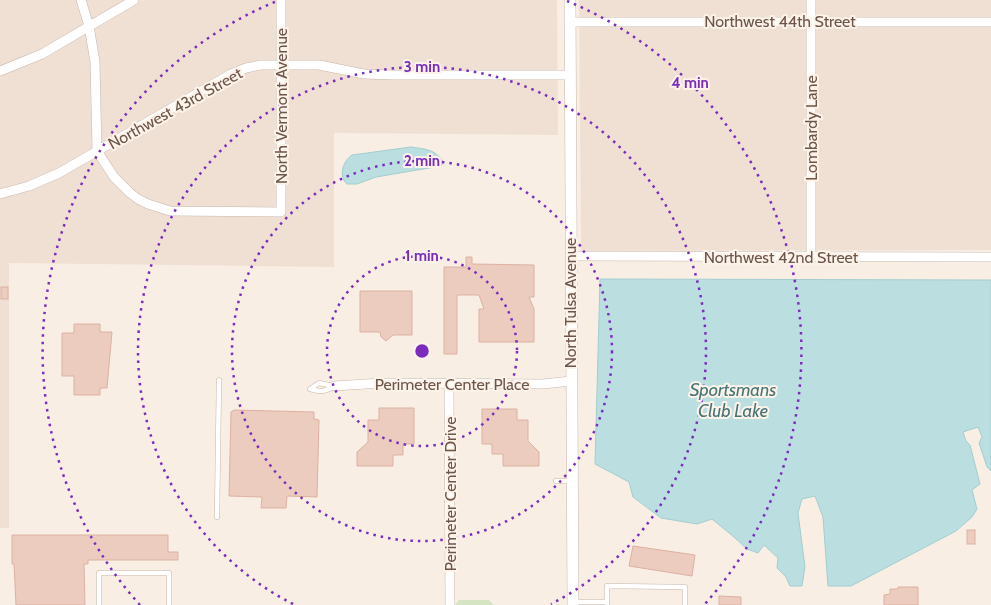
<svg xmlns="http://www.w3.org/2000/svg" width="991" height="605" font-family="Cabin,sans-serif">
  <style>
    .residential { fill: #f0e0d3 }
    .green { fill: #d5e5c4 }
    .water { fill: #bbdee0; stroke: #a2ced0 }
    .building { fill: #ebccbe; stroke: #dcb1a1 }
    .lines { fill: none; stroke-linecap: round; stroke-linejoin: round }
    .service-casing { stroke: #c8b6ab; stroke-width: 5.5 }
    .minor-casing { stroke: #c8b6ab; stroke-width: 10 }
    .tertiary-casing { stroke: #c8b6ab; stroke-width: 12 }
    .service { stroke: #fff; stroke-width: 4.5 }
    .minor { stroke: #fff; stroke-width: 9 }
    .tertiary { stroke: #fff; stroke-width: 11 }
    .ring { fill: none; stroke: #7b2cbf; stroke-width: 2.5; stroke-dasharray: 2.5 5 }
    .labels { text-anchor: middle; stroke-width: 4; stroke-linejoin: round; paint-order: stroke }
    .street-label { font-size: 16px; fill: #6e554c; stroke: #fdf3e9 }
    .water-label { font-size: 18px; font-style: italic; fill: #467578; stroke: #fdf3e9 }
    .centre { fill: #7b2cbf; stroke: #fdf3e9; stroke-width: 2.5 }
    .ring-label { font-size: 15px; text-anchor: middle; font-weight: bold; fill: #7b2cbf; stroke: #fdf3e9; stroke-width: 4; stroke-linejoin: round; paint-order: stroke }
  </style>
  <rect width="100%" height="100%" fill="#f9eee4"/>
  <g class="residential">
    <polygon points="0,0 557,0 558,135 334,133 334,267 9,263 9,528 0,528"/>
    <polygon points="579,0 991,0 991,250 581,251"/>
  </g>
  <polygon class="green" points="459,600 489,600 494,605 455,605"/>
  <g class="water">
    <path d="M411 147C424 149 437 149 443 163L441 166 376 177 357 184H347C338 176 343 161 352 155Z"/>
    <polygon points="600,279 991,280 991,471 987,467 979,443 982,437 978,427 963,432 966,441 970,445 980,484 972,490 977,509 972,517 956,531 851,586 828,586 823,517 815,496 802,499 798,513 805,567 802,586 790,586 786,577 777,568 778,558 764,545 758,553 747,549 734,537 712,519 697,524 661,518 633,497 629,482 595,464"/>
  </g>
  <g class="building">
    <polygon points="466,257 472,257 472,264 534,265 534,297 529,297 534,309 534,342 479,342 479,309 484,309 479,295 457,295 457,354 444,354 444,267 466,267"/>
    <rect x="1" y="287" width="7" height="12"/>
    <polygon points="360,291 412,291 412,335 393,335 386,341 381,337 380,332 360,332"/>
    <polygon points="74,324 100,324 100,332 112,332 107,388 100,388 100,395 74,395 74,376 62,376 62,333 74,333"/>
    <polygon points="379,408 414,408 414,444 403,444 403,455 393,455 393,466 357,466 357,452 368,442 368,420 379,420"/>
    <polygon points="482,409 517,409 517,420 528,420 528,441 539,452 539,466 503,466 503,454 492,454 492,444 482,444"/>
    <polygon points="234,410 314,412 314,419 319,420 317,497 287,496 286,508 261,508 262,497 229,496 231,412"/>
    <rect x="967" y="530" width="8" height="14"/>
    <polygon points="12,535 168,535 168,552 178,552 178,560 88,560 88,564 84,564 85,605 16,605 14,564 12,564"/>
    <polygon points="633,546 695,555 692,576 629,566"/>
    <polygon points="898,587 918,587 918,605 884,605 884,595 890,594 890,589 898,589"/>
    <polygon points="719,596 741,597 741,605 719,605"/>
  </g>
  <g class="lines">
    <defs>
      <g id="service">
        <path d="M319 383 334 386C326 392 320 392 310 389Z"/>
        <polyline points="556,481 571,481"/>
        <polyline points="217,517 219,380"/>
        <polyline points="574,602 607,602"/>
        <polyline points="99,605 99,573 169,573 169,605"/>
        <polyline points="607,605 607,586 685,587 685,605"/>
      </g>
      <g id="minor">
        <polyline points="81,0 89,26 95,62 97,151 114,177 130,193 138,199 148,204 170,211 281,212 281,0"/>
        <polyline points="570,22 991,22"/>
        <polyline points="0,71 42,54 134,0"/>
        <polyline points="0,194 29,186 59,173 231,74 246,68 261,65 319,65 364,74 393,75 570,75"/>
        <polyline points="570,256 991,257"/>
        <polyline points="811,257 811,0"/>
        <polyline points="449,383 450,605"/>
        <polyline points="334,386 382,383 543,384 571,381"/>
      </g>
      <polyline id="tertiary" points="570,0 573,605"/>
    </defs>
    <use href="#service" class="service-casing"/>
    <use href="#minor" class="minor-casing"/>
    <use href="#tertiary" class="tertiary-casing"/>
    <use href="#service" class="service"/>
    <use href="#minor" class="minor"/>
    <use href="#tertiary" class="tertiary"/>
  </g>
  <g class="ring">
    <circle cx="422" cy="351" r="95"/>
    <circle cx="422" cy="351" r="190"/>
    <path d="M293 604A284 284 0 1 1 551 604"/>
    <path d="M140 605A379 379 0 0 1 277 1M567 1A379 379 0 0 1 704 605"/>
  </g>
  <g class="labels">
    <g class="street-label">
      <text x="780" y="27">Northwest 44th Street</text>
      <text transform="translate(281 106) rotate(-90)" y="6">North Vermont Avenue</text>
      <text transform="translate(175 108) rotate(-29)" y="6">Northwest 43rd Street</text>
      <text transform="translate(811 128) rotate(-90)" y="6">Lombardy Lane</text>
      <text x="781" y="263">Northwest 42nd Street</text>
      <text transform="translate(570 303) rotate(-90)" y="6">North Tulsa Avenue</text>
      <text x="452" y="390">Perimeter Center Place</text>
      <text transform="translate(450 494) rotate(-90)" y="6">Perimeter Center Drive</text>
    </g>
    <g class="water-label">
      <text x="733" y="396">Sportsmans<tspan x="733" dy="21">Club Lake</tspan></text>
    </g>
  </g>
  <circle cx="422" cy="351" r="8" class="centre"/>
  <g class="ring-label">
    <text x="422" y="72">3 min</text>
    <text x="690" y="88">4 min</text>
    <text x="422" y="166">2 min</text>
    <text x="422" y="261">1 min</text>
  </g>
</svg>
